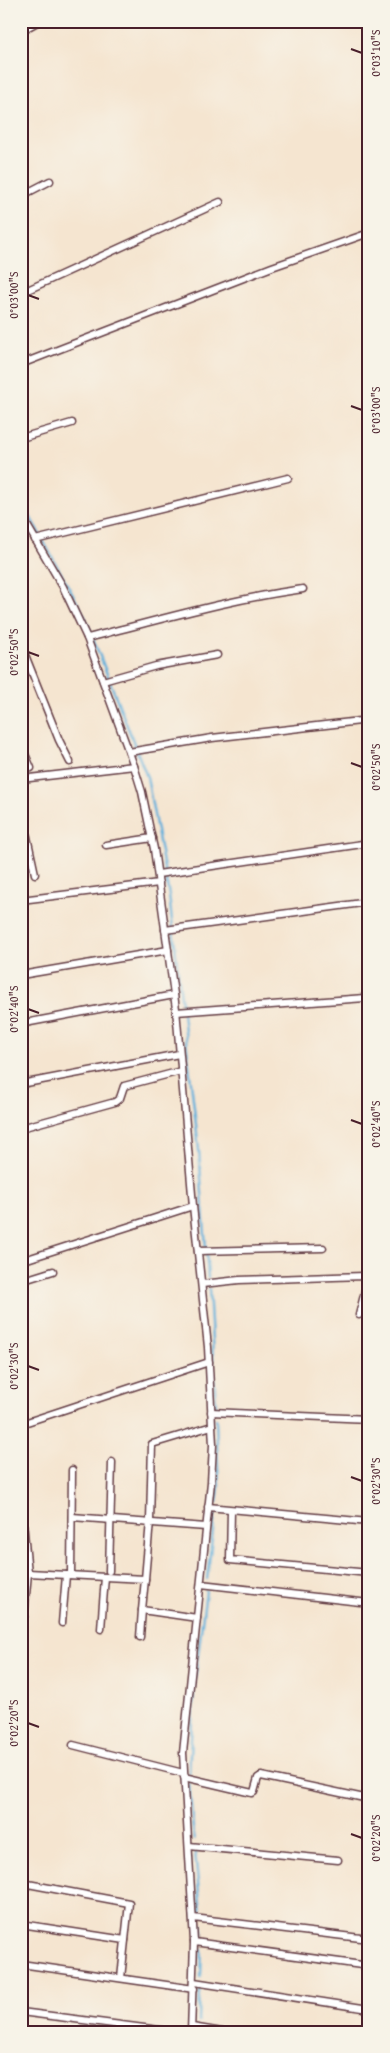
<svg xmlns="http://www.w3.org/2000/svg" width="390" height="2053" font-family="'Gentium Book Plus',serif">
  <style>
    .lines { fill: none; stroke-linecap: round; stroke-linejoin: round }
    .stream { stroke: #61b0db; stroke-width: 2.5 }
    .minor-casing { stroke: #643d44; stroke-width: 9 }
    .minor { stroke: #fff; stroke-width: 6 }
    .ticks { fill: none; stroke: #4a1f2b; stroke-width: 2 }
    .neatline { fill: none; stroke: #4a1f2b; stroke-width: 2 }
    .ticks-label { font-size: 12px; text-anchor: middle; fill: #4a1f2b }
  </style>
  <rect width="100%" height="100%" fill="#f7f3e8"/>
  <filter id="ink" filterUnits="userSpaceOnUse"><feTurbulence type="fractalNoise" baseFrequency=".02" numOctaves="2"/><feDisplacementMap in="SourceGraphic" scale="10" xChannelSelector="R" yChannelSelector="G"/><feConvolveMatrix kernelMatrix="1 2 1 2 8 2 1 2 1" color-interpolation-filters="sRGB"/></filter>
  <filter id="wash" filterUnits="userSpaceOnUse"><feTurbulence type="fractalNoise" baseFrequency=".0096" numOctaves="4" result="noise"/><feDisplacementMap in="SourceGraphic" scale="20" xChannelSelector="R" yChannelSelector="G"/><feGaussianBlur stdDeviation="1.12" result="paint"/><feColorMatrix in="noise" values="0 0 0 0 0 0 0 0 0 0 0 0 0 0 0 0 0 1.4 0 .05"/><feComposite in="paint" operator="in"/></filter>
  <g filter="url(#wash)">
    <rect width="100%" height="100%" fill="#f5e5d0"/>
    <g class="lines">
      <g class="stream">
        <polyline points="21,500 84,615 147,777 169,895 199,1150 208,1277"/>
        <polyline points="209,1289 216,1407"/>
        <polyline points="216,1419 219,1487 217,1502"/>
        <polyline points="207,1579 215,1514"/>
        <polyline points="189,1773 194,1688 206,1591"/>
        <polyline points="189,1782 194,1840"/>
        <polyline points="195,1852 201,1913"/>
        <polyline points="202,1937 202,1925"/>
        <polyline points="201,1977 202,1949"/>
        <polyline points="199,2022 200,1989"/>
      </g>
    </g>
  </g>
  <g filter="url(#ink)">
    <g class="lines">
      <defs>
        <g id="minor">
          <polyline points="21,31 39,21"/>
          <polyline points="21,196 50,181"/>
          <polyline points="21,293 220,202"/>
          <polyline points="21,364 272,267 369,233"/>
          <polyline points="21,438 72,423"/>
          <polyline points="21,515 63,587 87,638 134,766 142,792 154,849 176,1009 193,1206 208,1347 213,1445 211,1482 183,1753 194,1942 191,2032"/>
          <polyline points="35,540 288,478"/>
          <path d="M87 638C159 620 230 599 303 589"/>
          <polyline points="21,645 59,740 70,762"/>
          <polyline points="103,681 156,666 217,655"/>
          <polyline points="21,745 31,768"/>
          <polyline points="129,752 212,738 369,720"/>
          <polyline points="21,779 134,766"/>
          <polyline points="21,809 35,874"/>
          <polyline points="106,845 152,838"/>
          <polyline points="158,874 369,843"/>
          <polyline points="21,900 159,883"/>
          <polyline points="165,930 369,902"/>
          <polyline points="21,975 168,950"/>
          <polyline points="176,1012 365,998 369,1005"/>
          <polyline points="25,1023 174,995"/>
          <polyline points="21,1084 179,1054"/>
          <polyline points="21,1128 115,1102 120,1098 124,1086 181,1071"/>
          <polyline points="198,1251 323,1248"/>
          <polyline points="21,1261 193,1206"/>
          <polyline points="21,1281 53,1271"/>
          <polyline points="202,1284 239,1280 364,1276 368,1279 359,1315"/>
          <polyline points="211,1412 369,1419"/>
          <polyline points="21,1424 209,1362"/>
          <polyline points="21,1501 28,1573"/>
          <polyline points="208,1507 369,1522"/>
          <polyline points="231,1510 230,1560 369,1573"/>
          <polyline points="72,1517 206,1527"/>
          <polyline points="109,1571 112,1462"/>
          <polyline points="71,1575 72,1470"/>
          <polyline points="145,1579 150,1521 152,1444 212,1426"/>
          <polyline points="201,1584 369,1603"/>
          <polyline points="24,1616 28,1573 145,1579 142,1610 197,1618"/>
          <polyline points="62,1623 66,1575"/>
          <polyline points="101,1629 105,1577"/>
          <polyline points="140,1637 142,1610"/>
          <polyline points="73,1745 183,1773"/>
          <polyline points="184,1777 252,1793 254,1792 258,1778 261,1776 369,1799"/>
          <polyline points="189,1846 338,1860"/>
          <polyline points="21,1909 25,1888 28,1884 129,1903 121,1978"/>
          <polyline points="193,1918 369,1939"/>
          <polyline points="21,1924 125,1940"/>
          <polyline points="194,1942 369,1966"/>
          <polyline points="21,1964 194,1989"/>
          <polyline points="194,1982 369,2009"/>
          <polyline points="21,2012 175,2032"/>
          <polyline points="192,2027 222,2032"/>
        </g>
      </defs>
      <use href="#minor" class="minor-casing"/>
      <use href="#minor" class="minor"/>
    </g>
  </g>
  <path class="ticks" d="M351 49 362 53M28 295 39 299M351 406 362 410M28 652 39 656M351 763 362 767M28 1009 39 1013M351 1120 362 1124M28 1366 39 1370M351 1477 362 1481M28 1723 39 1727M351 1834 362 1838"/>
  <rect width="390" height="2053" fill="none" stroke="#f7f3e8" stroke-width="55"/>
  <rect x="28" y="28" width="334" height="1998" class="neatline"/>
  <g class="ticks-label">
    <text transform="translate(376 53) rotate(-90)" y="4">0°03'10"S</text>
    <text transform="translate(14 295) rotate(-90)" y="4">0°03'00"S</text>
    <text transform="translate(376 410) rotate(-90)" y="4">0°03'00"S</text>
    <text transform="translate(14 652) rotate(-90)" y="4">0°02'50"S</text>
    <text transform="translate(376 767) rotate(-90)" y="4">0°02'50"S</text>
    <text transform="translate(14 1009) rotate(-90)" y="4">0°02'40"S</text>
    <text transform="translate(376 1124) rotate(-90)" y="4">0°02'40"S</text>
    <text transform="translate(14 1366) rotate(-90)" y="4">0°02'30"S</text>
    <text transform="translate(376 1481) rotate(-90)" y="4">0°02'30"S</text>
    <text transform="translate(14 1723) rotate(-90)" y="4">0°02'20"S</text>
    <text transform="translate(376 1838) rotate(-90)" y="4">0°02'20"S</text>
  </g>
</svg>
